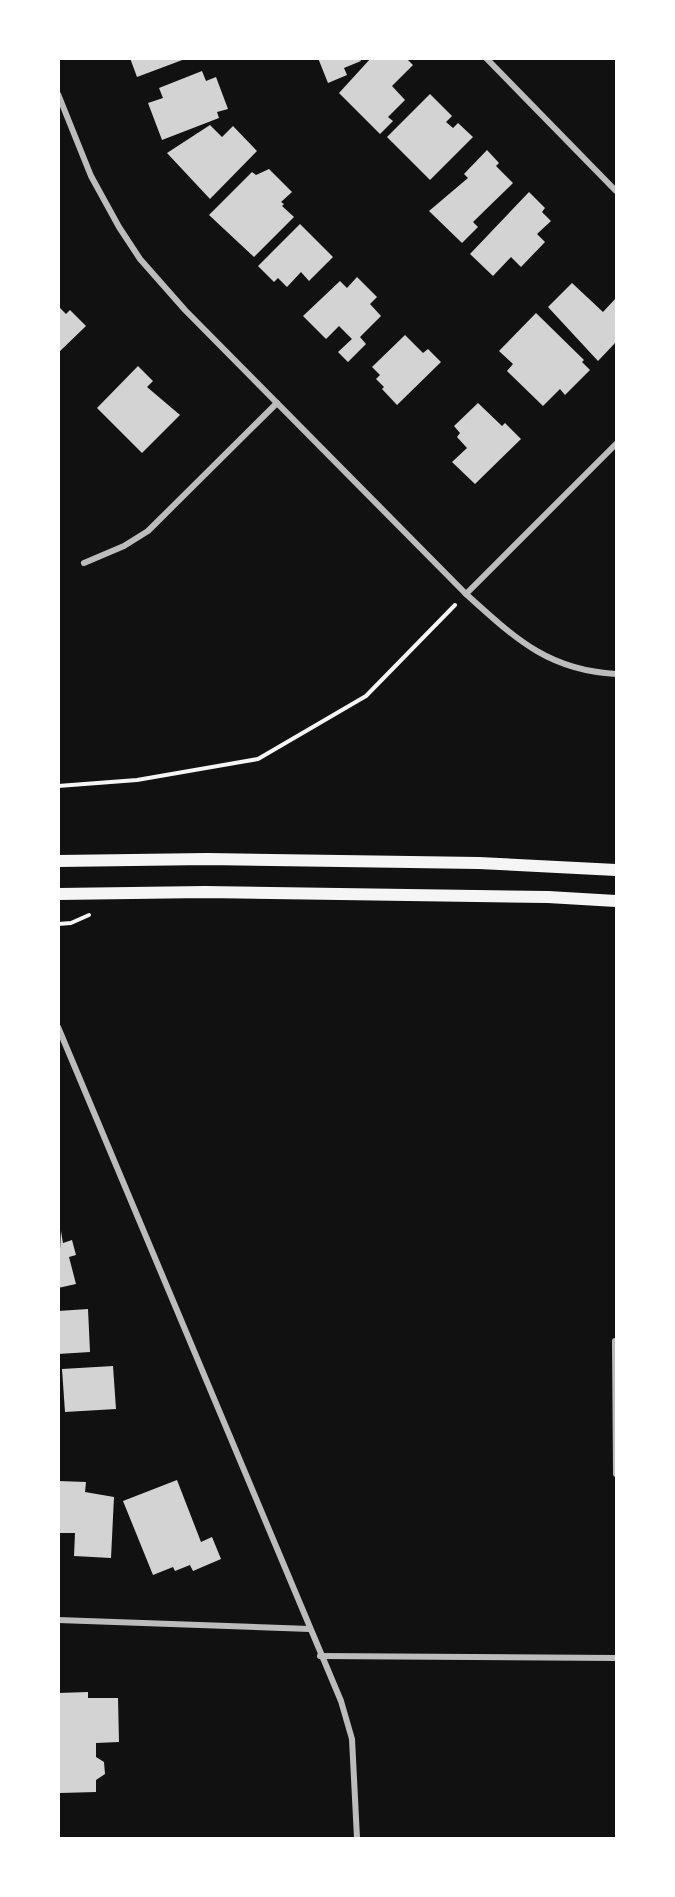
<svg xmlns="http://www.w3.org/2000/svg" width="675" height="1897" font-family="'Nunito Sans',sans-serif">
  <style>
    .building { fill: #d3d3d3 }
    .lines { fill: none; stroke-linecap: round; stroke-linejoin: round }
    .path { stroke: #f5f5f5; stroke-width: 4 }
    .minor { stroke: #bcbcbc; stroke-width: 6 }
    .secondary { stroke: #f5f5f5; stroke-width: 12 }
  </style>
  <rect width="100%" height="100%" fill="#111"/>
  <g class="building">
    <polygon points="130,58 185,58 185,59 137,77"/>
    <polygon points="318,58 359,58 361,61 344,68 347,75 328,83"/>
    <polygon points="371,58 406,58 413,65 392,86 405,100 388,117 393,121 380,134 339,93"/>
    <polygon points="202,71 206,81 216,77 228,109 217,112 219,118 162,140 148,103 163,98 159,88"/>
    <polygon points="430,94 452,116 446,122 453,128 458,123 473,137 430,180 387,137"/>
    <polygon points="210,125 222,137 233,126 257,151 210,199 167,153"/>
    <polygon points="487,150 499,163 496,166 513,183 473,222 478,227 462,243 429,211 468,178 464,174"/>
    <polygon points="269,169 292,192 281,202 284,204 282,206 294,217 254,257 209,215 252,172 256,175"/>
    <polygon points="529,192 545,208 542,212 551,221 537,234 545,242 521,267 511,257 493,276 470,254"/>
    <polygon points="300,224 333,257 309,281 301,272 287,287 278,278 274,282 258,266"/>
    <polygon points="357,277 377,297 370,304 381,316 360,337 366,344 348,362 338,352 352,339 339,326 326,339 303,316 340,281 347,288"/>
    <polygon points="572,283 603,312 616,298 616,342 598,361 548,307"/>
    <polygon points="58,306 66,314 70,310 86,326 58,353"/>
    <polygon points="536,313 584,360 582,362 590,370 565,395 560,389 543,406 507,371 513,364 499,351"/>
    <polygon points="405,335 423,353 428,349 441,362 397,405 382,389 384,387 376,379 380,375 372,367"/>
    <polygon points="138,366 153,381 147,387 180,415 142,453 97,408"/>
    <polygon points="478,403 502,426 505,423 521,439 475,484 452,462 467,448 457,437 460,433 454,426"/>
    <polygon points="61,1231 63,1243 72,1240 76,1255 69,1257 76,1284 58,1288"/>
    <polygon points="88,1309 90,1352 58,1354 58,1311"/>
    <polygon points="113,1366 116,1409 65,1412 62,1369"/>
    <polygon points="177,1480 201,1542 212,1537 221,1559 193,1571 190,1565 175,1571 173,1567 153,1575 123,1501"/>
    <polygon points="58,1481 86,1482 85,1492 114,1497 111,1558 74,1556 75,1533 58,1533"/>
    <polygon points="88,1692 88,1698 118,1698 119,1742 96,1743 96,1757 104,1762 105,1774 96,1780 96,1792 60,1793 58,1693"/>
  </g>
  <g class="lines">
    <g class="path">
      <polyline points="58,786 137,780 258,759 366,696 455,605"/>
      <polyline points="58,924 71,923 89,915"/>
    </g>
    <g class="minor">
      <polyline points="486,58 616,191"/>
      <path d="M58 94 91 176 119 227 140 259 185 310 466 594C515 638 547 670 616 674"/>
      <polyline points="84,563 124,546 148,531 277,403"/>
      <polyline points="466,594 616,444"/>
      <polyline points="58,1027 341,1701 352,1739 357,1838"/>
      <polyline points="615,1341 616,1474"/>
      <polyline points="58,1620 310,1629"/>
      <polyline points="320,1656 616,1658"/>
    </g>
    <g class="secondary">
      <polyline points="58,861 207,859 479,863 616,870"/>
      <polyline points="58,894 205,892 548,897 616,901"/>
    </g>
  </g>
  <rect width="675" height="1897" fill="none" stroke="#ffffff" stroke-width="120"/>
</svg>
